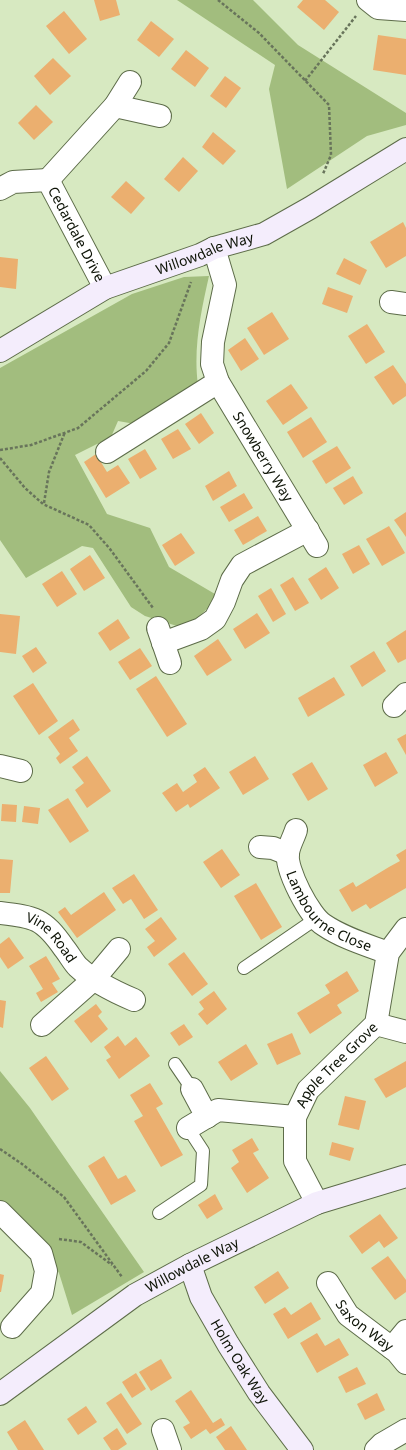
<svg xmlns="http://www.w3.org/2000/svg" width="406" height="1450" font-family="'Noto Sans',sans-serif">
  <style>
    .green { fill: #a2bd7e }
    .building { fill: #ebaf6f }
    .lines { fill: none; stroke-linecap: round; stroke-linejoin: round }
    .lane-casing { stroke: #5d6c49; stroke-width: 14 }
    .street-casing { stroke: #5d6c49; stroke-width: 24 }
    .secondary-casing { stroke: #5d6c49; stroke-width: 24 }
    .path { stroke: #68745b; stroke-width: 2.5; stroke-dasharray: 3 2; stroke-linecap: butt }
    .lane { stroke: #fff; stroke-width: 12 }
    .street { stroke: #fff; stroke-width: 22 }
    .secondary { stroke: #f4edfc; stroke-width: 22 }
    .labels { text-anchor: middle; stroke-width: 4; stroke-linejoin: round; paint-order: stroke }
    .street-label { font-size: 14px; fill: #0d1306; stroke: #fff }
  </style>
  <rect width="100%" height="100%" fill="#d7e9c1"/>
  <g class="green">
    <polygon points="177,0 253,0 298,45 406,113 406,125 367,136 287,189 269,89 275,65"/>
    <path d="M209 276C201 311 193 349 198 385L135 424 118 421 111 437 75 455 107 514 150 528 169 567 215 594 209 607 195 620 177 626 145 616 131 607 93 548 82 546 26 578 0 540V368L132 294 184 277Z"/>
    <polygon points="0,1071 30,1108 144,1272 72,1315 59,1273 35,1236 0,1209"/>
  </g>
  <g class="building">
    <polygon points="94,0 116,0 120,15 100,21"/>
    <polygon points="303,0 325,0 339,12 324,30 297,7"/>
    <polygon points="64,11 87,39 69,54 46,26"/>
    <polygon points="151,21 174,39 159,57 137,40"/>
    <polygon points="378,35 406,39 406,75 373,70"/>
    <polygon points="186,50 209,68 195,87 171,69"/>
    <polygon points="53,58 71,76 50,95 34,76"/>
    <polygon points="225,76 241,88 226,108 210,96"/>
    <polygon points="36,105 53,122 34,140 18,123"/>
    <polygon points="213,132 236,151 223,165 202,147"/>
    <polygon points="183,157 198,171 179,192 164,179"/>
    <polygon points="126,181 145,198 131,214 111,197"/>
    <polygon points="403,222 406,228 406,256 386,268 370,242"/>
    <polygon points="0,257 18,259 16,289 0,287"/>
    <polygon points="344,258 367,270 360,285 336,274"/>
    <polygon points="328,287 353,296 347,313 322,304"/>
    <polygon points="272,312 289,339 264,355 247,328"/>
    <polygon points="367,324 385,352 366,364 348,336"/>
    <polygon points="245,338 259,359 241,371 228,350"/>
    <polygon points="393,365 406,384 406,396 393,405 374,377"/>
    <polygon points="291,384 308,408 283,425 266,401"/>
    <polygon points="201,413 214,433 199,444 185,424"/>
    <polygon points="311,417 327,442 303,458 287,432"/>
    <polygon points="178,429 191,449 173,459 161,439"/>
    <polygon points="337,446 351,468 326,484 312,461"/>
    <polygon points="145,449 157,469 140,479 128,459"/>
    <polygon points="96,454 107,472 118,465 130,483 106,498 84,462"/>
    <polygon points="229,471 237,486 213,501 205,486"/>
    <polygon points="353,476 363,493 344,505 333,488"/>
    <polygon points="244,493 253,508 229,522 220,507"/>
    <polygon points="406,512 406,537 394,520"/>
    <polygon points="258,516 267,531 243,545 234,530"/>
    <polygon points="389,526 405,553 382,566 366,539"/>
    <polygon points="181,533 195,553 175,566 162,545"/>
    <polygon points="359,545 370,564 353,574 342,554"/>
    <polygon points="90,555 105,578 84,591 70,569"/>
    <polygon points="326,567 339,588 321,600 308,579"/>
    <polygon points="62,571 77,594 57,607 42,584"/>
    <polygon points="293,577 309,603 295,611 280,585"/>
    <polygon points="271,588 286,614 273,622 258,596"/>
    <polygon points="257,613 270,633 245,649 233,629"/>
    <polygon points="0,614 20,616 16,654 0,652"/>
    <polygon points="118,619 130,638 110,651 98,633"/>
    <polygon points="406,630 406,659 398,663 386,643"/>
    <polygon points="218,639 232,660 207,676 194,656"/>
    <polygon points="36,647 47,663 33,673 22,656"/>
    <polygon points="140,648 152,666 130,680 118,662"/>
    <polygon points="374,651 386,671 362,687 350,666"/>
    <polygon points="156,676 187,724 167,737 136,689"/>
    <polygon points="334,677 345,695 308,717 298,698"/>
    <polygon points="33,683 58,721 39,735 13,696"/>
    <polygon points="73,719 80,730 69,738 78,751 60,764 56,758 60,754 48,737"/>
    <polygon points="406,734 406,755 397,739"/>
    <polygon points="386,752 398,773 375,787 363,765"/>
    <polygon points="87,756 111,791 87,808 75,790 84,783 72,767"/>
    <polygon points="255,756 269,779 243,795 229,772"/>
    <polygon points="312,762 328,789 308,801 292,774"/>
    <polygon points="205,767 220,788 190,808 188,804 176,812 162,793 177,783 183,792 197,782 193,775"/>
    <polygon points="68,798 89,831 70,843 48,810"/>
    <polygon points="2,804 17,805 16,822 1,821"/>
    <polygon points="24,806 40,808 38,824 22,822"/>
    <polygon points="222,849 240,875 221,888 203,862"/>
    <polygon points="406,849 406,888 370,909 366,904 352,912 339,890 353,882 356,887 389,867 400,861 396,855"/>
    <polygon points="0,859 13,860 10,893 0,893"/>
    <polygon points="134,874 158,910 144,919 131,899 123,904 112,888"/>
    <polygon points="256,883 282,927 261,940 234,896"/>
    <polygon points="104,892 116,910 77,938 58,912 65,907 71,915"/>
    <polygon points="161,917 177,939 154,957 147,947 155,941 145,929"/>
    <polygon points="9,937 24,958 8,969 0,957 0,944"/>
    <polygon points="184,952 208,984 192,996 168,964"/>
    <polygon points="46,956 60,979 52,983 58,992 41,1002 36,993 43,989 29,966"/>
    <polygon points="347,971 359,991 337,1005 342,1013 310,1034 297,1013 330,993 325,985"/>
    <polygon points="214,991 227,1009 207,1025 198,1014 204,1009 199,1002"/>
    <polygon points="0,1000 6,1001 3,1028 0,1027"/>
    <polygon points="96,1004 102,1012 98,1016 108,1029 91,1043 74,1021"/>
    <polygon points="184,1024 193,1037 179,1046 170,1033"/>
    <polygon points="292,1033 301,1054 277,1065 267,1044"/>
    <polygon points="118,1036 125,1046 136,1037 150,1056 119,1079 106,1060 111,1057 104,1047"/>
    <polygon points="246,1044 258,1064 231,1081 218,1062"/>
    <polygon points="46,1056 69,1089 52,1101 29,1068"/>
    <polygon points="406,1061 406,1087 386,1098 374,1079"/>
    <polygon points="150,1083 163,1104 156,1108 183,1155 161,1167 134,1121 143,1116 130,1095"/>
    <polygon points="345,1096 366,1101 359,1130 338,1125"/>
    <polygon points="252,1138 259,1150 253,1153 269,1178 247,1193 231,1168 239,1162 232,1150"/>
    <polygon points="332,1142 354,1148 350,1161 329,1155"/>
    <polygon points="104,1156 118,1179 126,1175 136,1191 111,1205 88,1166"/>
    <polygon points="215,1194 223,1209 207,1219 198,1205"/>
    <polygon points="380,1214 398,1238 384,1248 379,1241 362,1254 349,1236"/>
    <polygon points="388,1256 406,1280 406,1292 395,1300 371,1268"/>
    <polygon points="278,1271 289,1288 265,1304 254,1287"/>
    <polygon points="0,1274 4,1275 1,1292 0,1292"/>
    <polygon points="311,1302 321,1319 288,1339 273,1314 285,1307 291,1315"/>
    <polygon points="317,1333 325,1346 339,1338 349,1355 317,1373 300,1343"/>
    <polygon points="161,1359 172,1378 151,1391 139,1372"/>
    <polygon points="357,1367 366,1384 346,1393 338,1377"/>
    <polygon points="136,1373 146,1389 132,1398 122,1382"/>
    <polygon points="191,1390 213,1423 221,1418 225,1425 210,1434 206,1429 191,1439 183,1427 190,1423 175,1401"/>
    <polygon points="121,1393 142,1424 127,1434 106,1403"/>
    <polygon points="377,1393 385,1410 365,1420 357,1404"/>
    <polygon points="86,1406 97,1422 78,1435 67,1419"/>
    <polygon points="25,1420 44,1450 18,1450 7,1432"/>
    <polygon points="231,1426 247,1450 225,1450 216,1437"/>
    <polygon points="117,1428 127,1444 118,1450 111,1450 103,1438"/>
  </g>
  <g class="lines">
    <defs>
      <g id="lane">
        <polyline points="244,968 317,918"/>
        <polyline points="175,1064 192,1089"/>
        <polyline points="159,1213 201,1185 203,1151 188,1128"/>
      </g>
      <g id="street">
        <polyline points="368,0 378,8 406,10"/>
        <polyline points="115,106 160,116"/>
        <polyline points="48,180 115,106 130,82"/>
        <path id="s1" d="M0 189 13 182 48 180 105 288"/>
        <path id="s2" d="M214 248 225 285 213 342 212 364 218 382 317 546"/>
        <polyline points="391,302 406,304"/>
        <polyline points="107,452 218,382"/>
        <polyline points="158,628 170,663"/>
        <polyline points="163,643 201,629 215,619 224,602 232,580 242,565 308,530"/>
        <polyline points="394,706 406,694"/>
        <polyline points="0,766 21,771"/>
        <path id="s3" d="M296 830C294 837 289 845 288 853 285 869 310 917 324 925 343 938 367 945 388 953"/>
        <polyline points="260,847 273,848 288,854"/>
        <path id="s4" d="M0 913C35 917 43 918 64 948 69 954 73 962 78 967 94 982 115 992 134 1000"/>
        <polyline points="376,1024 406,1032"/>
        <polyline points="42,1025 94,979 119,949"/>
        <polyline points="192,1089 207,1117"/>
        <polyline points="188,1128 218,1110 295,1117"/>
        <path id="s5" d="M317 1203 295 1161V1117L308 1090 376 1024 388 953 406 929"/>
        <polyline points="0,1212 41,1253 46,1271 42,1293 12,1327"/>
        <path id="s6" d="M328 1283 348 1315 397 1352 406 1363"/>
        <polyline points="392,1348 406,1331"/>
        <polyline points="163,1430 170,1450"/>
        <polyline points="376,1450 382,1444 406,1430"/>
      </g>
      <g id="secondary">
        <path id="s7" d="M0 351 105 288 200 255 214 248 264 234 310 208 406 149"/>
        <path id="s8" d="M190 1265 201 1297 228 1344 259 1393 302 1450"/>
        <path id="s9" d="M0 1394 135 1295 190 1265 317 1203 406 1176"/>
      </g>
    </defs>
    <use href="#lane" class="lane-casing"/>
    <use href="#street" class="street-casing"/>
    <use href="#secondary" class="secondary-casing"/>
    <g class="path">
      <polyline points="218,0 259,33 329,105 331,155 323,174"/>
      <polyline points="305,81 356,16"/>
      <polyline points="0,450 31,445 78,428 146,371 169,343 191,282"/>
      <polyline points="0,458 25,488 43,504 89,525 110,549 153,608"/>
      <polyline points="44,503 49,472 65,432"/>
      <polyline points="0,1149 22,1164 64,1197 122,1277"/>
      <polyline points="59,1239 81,1242 112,1265"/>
    </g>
    <use href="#lane" class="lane"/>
    <use href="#street" class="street"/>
    <use href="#secondary" class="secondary"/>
  </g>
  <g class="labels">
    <g class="street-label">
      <text dy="5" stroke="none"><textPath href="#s1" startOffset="111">Cedardale Drive</textPath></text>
      <text dy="5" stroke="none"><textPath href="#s7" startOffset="228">Willowdale Way</textPath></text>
      <text dy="5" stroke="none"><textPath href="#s2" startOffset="225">Snowberry Way</textPath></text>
      <text dy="5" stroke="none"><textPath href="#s3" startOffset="101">Lambourne Close</textPath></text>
      <text dy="5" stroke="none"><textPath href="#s4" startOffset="60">Vine Road</textPath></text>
      <text dy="5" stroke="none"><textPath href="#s5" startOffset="159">Apple Tree Grove</textPath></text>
      <text dy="5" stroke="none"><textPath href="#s9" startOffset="232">Willowdale Way</textPath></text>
      <text dy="5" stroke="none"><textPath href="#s6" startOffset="57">Saxon Way</textPath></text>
      <text dy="5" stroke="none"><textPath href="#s8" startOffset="109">Holm Oak Way</textPath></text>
    </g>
  </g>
</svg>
